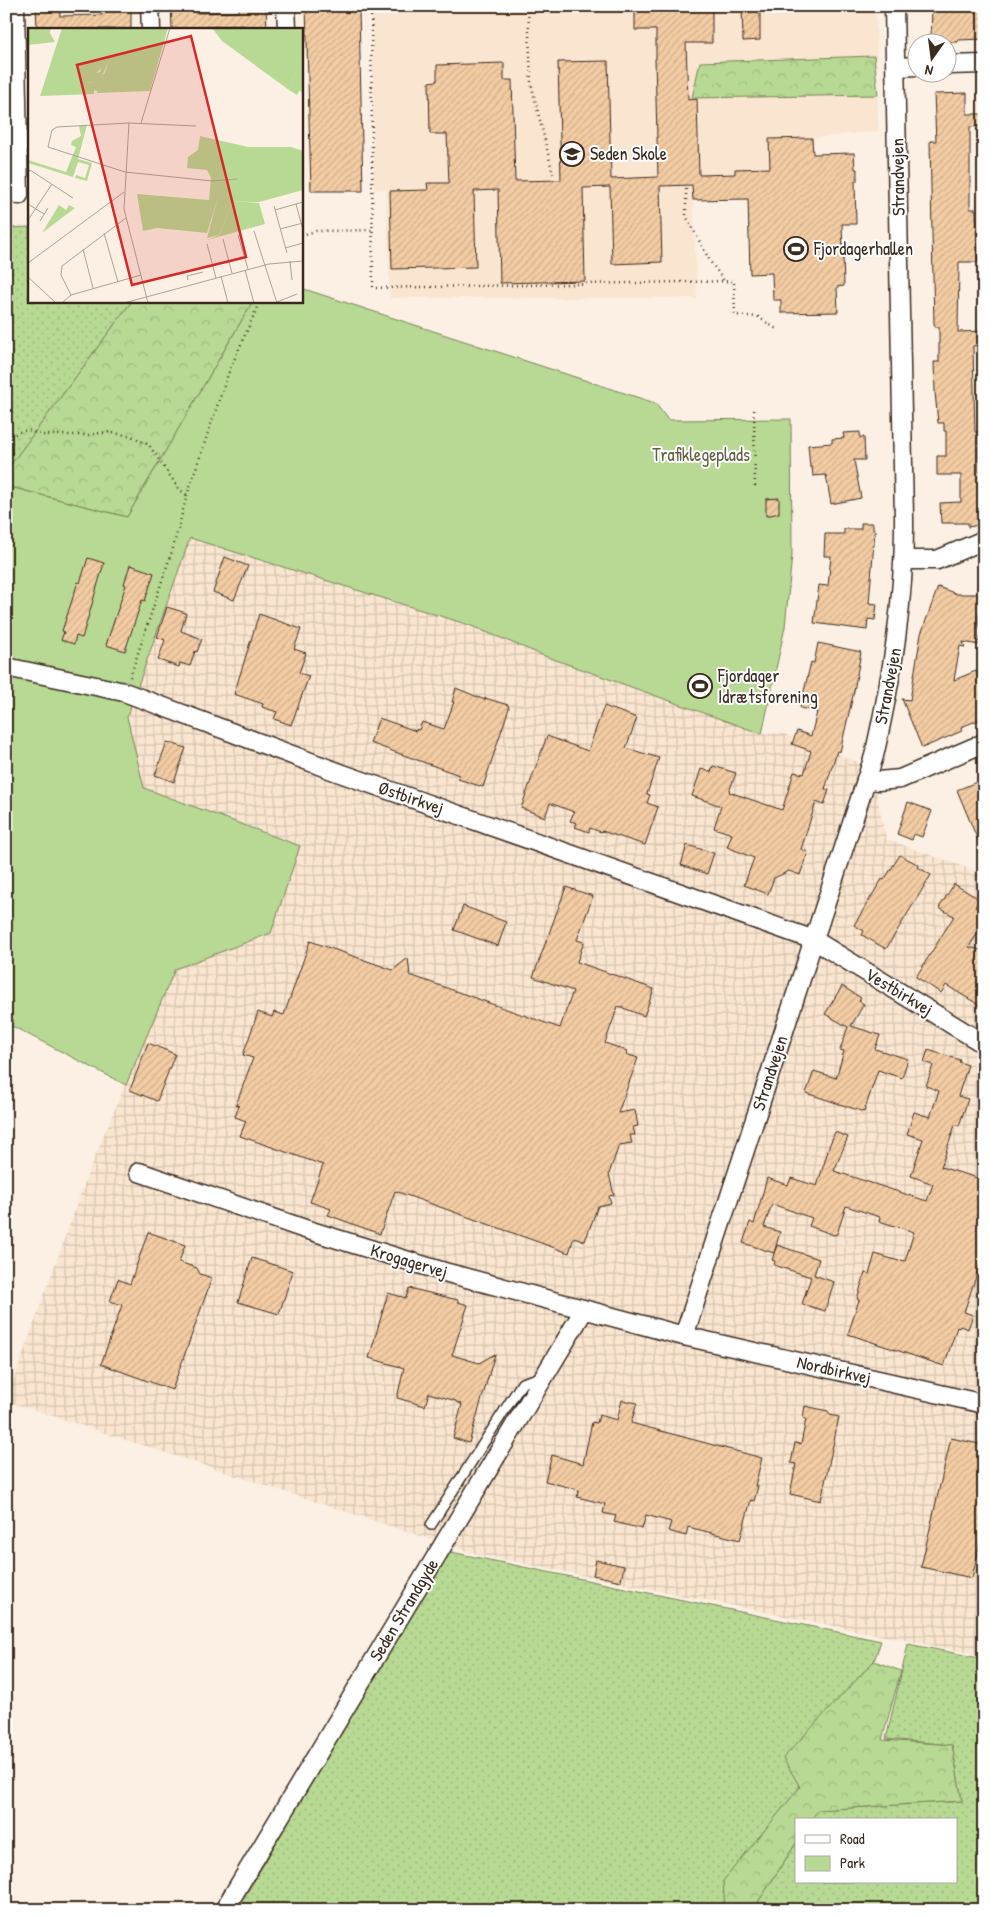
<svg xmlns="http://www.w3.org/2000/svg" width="990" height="1916" font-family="'Patrick Hand',sans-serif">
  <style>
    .built { fill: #f9e5d0 }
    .industrial { fill: url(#industrial-grid) }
    .grass { fill: url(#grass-dots); stroke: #798258 }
    .forest { fill: url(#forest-crowns); stroke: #798258 }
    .park { fill: #b7d993; stroke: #798258 }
    .building { fill: url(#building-hatch); stroke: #3b2a1e }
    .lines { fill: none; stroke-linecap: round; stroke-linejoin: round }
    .service-casing { stroke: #3b2a1e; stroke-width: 12 }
    .minor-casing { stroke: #3b2a1e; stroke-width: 21 }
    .path { stroke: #3b2a1e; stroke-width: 2.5; stroke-dasharray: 1 4; stroke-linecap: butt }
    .service { stroke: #fff; stroke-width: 9 }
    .minor { stroke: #fff; stroke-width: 18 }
    .labels { text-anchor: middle; stroke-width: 4; stroke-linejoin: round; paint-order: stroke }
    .poi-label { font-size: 18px; fill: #3b2a1e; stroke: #fff; text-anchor: start }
    .street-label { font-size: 18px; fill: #3b2a1e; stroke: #fff }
    .park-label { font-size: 18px; fill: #605f41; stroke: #fff }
    .inset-road { fill: none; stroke: #aea194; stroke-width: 1 }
    .view { fill: #d62828; fill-opacity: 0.15; stroke: #d62828; stroke-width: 2.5 }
    .inset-edge { fill: none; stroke: #3b2a1e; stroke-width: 2.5 }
  </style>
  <defs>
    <pattern id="industrial-grid" width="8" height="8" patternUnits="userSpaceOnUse" patternTransform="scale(1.25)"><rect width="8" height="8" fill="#f9e5d0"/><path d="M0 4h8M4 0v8" fill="none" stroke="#d6c5b2"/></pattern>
    <pattern id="grass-dots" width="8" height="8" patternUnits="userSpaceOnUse" patternTransform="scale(1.25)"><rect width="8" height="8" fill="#b7d993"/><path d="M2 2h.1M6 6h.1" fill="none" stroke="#9eba7e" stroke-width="1.8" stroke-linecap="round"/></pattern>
    <pattern id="forest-crowns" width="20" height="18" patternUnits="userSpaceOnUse" patternTransform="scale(1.25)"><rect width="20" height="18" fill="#b7d993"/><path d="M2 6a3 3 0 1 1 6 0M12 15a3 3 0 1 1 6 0" fill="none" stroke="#9eba7e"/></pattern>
    <pattern id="building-hatch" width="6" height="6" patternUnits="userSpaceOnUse" patternTransform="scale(1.25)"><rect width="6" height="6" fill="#f3cca3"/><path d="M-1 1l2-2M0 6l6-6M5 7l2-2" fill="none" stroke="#d1af8c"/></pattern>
  </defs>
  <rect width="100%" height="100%" fill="#fbf0e3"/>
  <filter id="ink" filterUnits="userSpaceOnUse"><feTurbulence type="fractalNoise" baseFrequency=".02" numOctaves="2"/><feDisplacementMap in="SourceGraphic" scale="10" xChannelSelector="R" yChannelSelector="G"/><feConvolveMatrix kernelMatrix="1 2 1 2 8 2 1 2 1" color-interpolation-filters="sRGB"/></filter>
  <g filter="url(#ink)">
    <polygon class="built" points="372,6 813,6 813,10 876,10 878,131 812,138 770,139 770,168 735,169 735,174 692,175 697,298 390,298 386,189 374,190"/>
    <polygon class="industrial" points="190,538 469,625 542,655 762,734 781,733 871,767 886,839 984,874 984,1656 476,1554 6,1401 90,1168 174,969 271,933 300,846 144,788 127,717"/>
    <g class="grass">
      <polygon points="29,227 29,301 132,301 6,471 6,228"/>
      <polygon points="446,1551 881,1641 874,1661 784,1758 800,1787 724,1881 725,1910 237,1910"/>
      <polygon points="908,1644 984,1659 984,1910 753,1910 796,1843 796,1882 956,1882 956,1820 811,1820 817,1810 962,1801 952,1745 886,1739"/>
    </g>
    <g class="forest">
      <polygon points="874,56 878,95 692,98 700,62"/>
      <polygon points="132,301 253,301 127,517 6,486 6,471"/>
      <polygon points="874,1661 901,1671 882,1740 952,1745 962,1801 818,1810 811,1820 796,1820 796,1843 753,1910 725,1910 723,1881 800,1787 783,1758"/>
    </g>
    <polygon class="park" points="301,288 655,403 668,420 791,419 792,555 785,627 762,734 542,655 469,625 190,538 127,717 144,788 300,846 271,933 175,969 126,1085 6,1023 6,486 127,517 253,301 301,301"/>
    <g class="building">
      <polygon points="36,6 60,6 60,16 102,15 102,6 131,6 131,29 37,29"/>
      <polygon points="171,6 195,6 195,13 239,12 239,6 266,6 267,29 243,29 243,25 172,29"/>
      <polygon points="306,6 337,6 337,10 359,10 363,191 311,191"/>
      <polygon points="635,6 712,6 712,43 686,43 688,100 697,99 699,175 735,174 735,169 770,168 769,139 812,138 813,154 854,153 855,169 857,169 857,181 855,181 856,224 842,224 844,286 837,287 838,312 781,313 781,300 773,300 772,273 750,274 748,199 693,200 692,185 660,186 662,262 612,264 610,187 583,188 585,281 500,283 498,190 474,191 476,267 392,269 390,191 428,190 427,183 449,183 447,134 430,134 429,82 437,81 437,65 504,63 504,80 512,80 515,181 561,180 558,62 608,61 611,179 658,177 655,59 656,59 656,30 635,30"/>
      <polygon points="742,6 760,6 760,40 743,41"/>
      <polygon points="932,6 984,6 984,39 958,40 958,42 936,42 935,38 931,38"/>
      <polygon points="967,93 967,114 982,114 983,126 970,127 970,209 976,209 978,262 959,262 958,332 984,331 984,345 973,346 975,432 978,432 979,472 982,472 984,524 968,527 968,523 941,523 940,503 961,502 961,475 937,475 937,456 946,456 946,431 944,431 944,423 938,423 935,392 934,362 939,362 939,327 935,327 934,323 930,141 936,141 934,94"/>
      <polygon points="860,432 860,438 864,437 865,460 854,460 861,498 831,504 826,475 813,476 812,467 810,467 808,445 832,443 832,439 844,438 843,433"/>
      <polygon points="779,498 779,513 766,516 766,499"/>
      <polygon points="861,523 873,523 873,530 875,530 869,603 877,604 875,620 868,619 867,630 814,623 819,585 828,586 831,556 824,556 825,534 844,534 844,529 861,529"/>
      <polygon points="225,557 248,566 234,600 213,592"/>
      <polygon points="88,558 104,563 82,638 76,636 74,644 61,640 64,632 62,631 78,582 80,583"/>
      <polygon points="130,565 154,573 145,601 142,600 125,651 106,645 126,585 124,584"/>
      <polygon points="938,587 957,594 984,594 984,615 978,615 979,645 963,642 965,647 960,646 954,680 976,671 984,688 984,718 961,727 962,731 922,748 902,699 910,700 921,634"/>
      <polygon points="167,607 186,613 181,631 202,639 197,652 195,651 190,666 180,663 179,667 158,660 165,640 157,637"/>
      <polygon points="259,614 301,629 294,649 306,653 299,673 309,676 291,725 274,719 277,712 262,707 263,704 234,694"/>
      <polygon points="818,643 861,652 854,691 840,752 837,751 825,789 829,790 824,805 816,802 801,849 808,852 800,875 789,871 774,878 768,894 744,885 754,858 727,847 732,834 714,828 721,806 692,796 701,769 711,772 713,766 736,773 729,792 782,810 794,772 804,774 811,751 792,744 797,731 811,736 817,712 800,708 811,662 814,663"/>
      <polygon points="456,688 485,700 485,698 508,705 509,708 483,787 458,779 459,775 370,743 379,718 416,731 417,729 419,730 422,722 444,729 454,702 452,702"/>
      <polygon points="604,706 637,718 626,748 659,758 647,794 650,795 647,803 658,807 645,845 602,831 601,832 590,828 589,832 575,827 577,823 570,821 574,812 550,803 545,817 521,808 547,736 588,751"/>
      <polygon points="167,742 186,748 174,782 155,775"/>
      <polygon points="984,779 984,855 957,790"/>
      <polygon points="908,802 932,811 922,837 914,834 912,840 897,834"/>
      <polygon points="687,845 714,853 707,874 681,865"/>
      <polygon points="900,855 919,865 918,867 931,875 886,949 862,935 864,931 854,925 882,879 884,880"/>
      <polygon points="954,884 979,899 975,907 984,912 984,923 969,947 984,951 984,1008 946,985 941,993 916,977 954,916 939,908"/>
      <polygon points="566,887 593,896 577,940 584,942 577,962 654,989 644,1016 618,1006 605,1043 627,1051 626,1054 638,1058 618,1113 635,1110 638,1126 633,1127 635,1135 630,1135 632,1143 619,1145 609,1174 614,1195 609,1196 611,1203 598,1206 585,1241 574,1237 569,1253 395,1191 380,1234 328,1215 331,1209 310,1202 323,1165 240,1136 246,1121 235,1117 239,1106 236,1105 253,1058 243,1055 258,1012 272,1017 274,1012 284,1015 310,941 393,970 408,958 410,975 560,1028 573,991 533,977"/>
      <polygon points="463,906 506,922 498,946 454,930"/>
      <polygon points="842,986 861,998 859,1001 864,1004 851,1026 880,1035 875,1049 908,1059 902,1078 878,1070 864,1112 806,1093 814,1071 836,1078 844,1051 840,1050 848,1027 825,1014"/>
      <polygon points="148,1043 175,1054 157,1101 130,1090"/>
      <polygon points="928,1050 960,1060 959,1062 968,1065 958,1096 968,1099 959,1126 955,1125 941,1167 984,1180 984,1253 964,1312 973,1315 968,1329 960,1326 959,1328 957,1327 944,1366 848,1334 859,1300 857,1299 865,1273 869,1274 875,1254 899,1261 900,1260 905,1261 914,1232 879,1221 880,1217 846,1206 837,1234 834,1235 809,1226 812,1218 772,1204 764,1227 780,1232 774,1253 743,1243 750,1222 754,1224 767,1178 788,1185 791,1178 817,1186 828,1151 827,1151 835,1132 848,1137 834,1171 927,1201 933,1184 911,1176 923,1139 907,1134 914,1112 930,1117 939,1091 926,1086 933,1065 924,1062"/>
      <polygon points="148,1232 185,1245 179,1262 197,1268 200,1274 212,1278 172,1390 101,1364 122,1305 110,1301 118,1279 130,1284"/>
      <polygon points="777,1245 819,1259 814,1275 834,1282 825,1311 802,1304 811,1277 774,1265 775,1261 772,1260"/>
      <polygon points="252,1258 293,1271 279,1314 238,1302"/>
      <polygon points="409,1288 458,1300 458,1302 468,1305 452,1355 479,1363 495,1354 469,1443 453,1438 462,1404 456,1402 456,1401 429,1393 425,1406 397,1398 404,1368 369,1358 388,1293 406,1298"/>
      <polygon points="622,1400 637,1403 631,1423 762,1458 755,1486 758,1486 754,1501 751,1500 740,1540 688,1527 686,1536 668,1531 671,1522 646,1515 642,1529 614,1522 616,1516 603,1513 605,1504 577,1497 579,1490 545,1481 552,1455 583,1464 592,1422 597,1423 599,1415 617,1420"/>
      <polygon points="805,1406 828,1411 830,1415 839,1417 821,1501 790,1494 796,1464 791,1463 795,1443 801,1444 806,1419 803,1418"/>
      <polygon points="951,1438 984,1445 984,1526 972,1578 921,1567"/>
      <polygon points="596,1560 624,1566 621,1581 593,1575"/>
    </g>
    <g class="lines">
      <defs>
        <polyline id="service" points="431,1525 522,1383 541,1377"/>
        <g id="minor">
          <polyline points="15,6 19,195"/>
          <polyline points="150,6 151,29"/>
          <polyline points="286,6 287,29"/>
          <polyline points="948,65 984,64"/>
          <polyline points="896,67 918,66"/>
          <polyline points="904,560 937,560 984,540"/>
          <polyline points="6,667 124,692 340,773 814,940 984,1044"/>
          <polyline points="866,779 878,781 900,779 984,743"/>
          <polyline points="139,1172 305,1229 448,1273 684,1336 984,1404"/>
          <path d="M684 1336 874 756C892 677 905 599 904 517L894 6"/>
          <polyline points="224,1910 584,1310"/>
        </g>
      </defs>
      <use href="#service" class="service-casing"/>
      <use href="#minor" class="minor-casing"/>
      <g class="path">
        <polyline points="371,6 373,288 734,281 735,315 758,317 778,330"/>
        <polyline points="528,6 531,83 553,174"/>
        <polyline points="686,189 686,216 710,261 724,281"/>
        <polyline points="301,235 316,231 372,230"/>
        <polyline points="754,410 755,488"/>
        <polyline points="6,439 19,432 28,430 43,435 89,435 107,432 131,436 149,445 179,489 187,495"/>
        <polyline points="130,677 173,548 187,495 228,374 260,301"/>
      </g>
      <use href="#service" class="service"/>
      <use href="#minor" class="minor"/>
    </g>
  </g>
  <defs>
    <symbol id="school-ring" viewBox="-11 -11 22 22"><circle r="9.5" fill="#fff" stroke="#3b2a1e" stroke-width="1.5"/><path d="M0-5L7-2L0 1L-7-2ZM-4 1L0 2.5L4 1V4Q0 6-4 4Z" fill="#3b2a1e"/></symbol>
    <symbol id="stadium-ring" viewBox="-11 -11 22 22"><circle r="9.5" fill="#fff" stroke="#3b2a1e" stroke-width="1.5"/><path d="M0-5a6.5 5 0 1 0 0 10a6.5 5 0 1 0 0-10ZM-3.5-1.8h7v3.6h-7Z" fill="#3b2a1e"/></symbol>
  </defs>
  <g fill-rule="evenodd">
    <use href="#school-ring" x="558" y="140" width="28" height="28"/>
    <use href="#stadium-ring" x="782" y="235" width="28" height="28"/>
    <use href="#stadium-ring" x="686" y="672" width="28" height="28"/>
  </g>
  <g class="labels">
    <g class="poi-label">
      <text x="590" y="160">Seden Skole</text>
      <text x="814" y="255">Fjordagerhallen</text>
      <text x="718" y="682">Fjordager<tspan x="718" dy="21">Idrætsforening</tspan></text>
    </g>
    <g class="street-label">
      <text transform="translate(898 177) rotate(-91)" y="6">Strandvejen</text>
      <text transform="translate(888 686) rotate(-79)" y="6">Strandvejen</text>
      <text transform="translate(411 798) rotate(19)" y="6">Østbirkvej</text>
      <text transform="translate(899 992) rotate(31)" y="6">Vestbirkvej</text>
      <text transform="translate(770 1073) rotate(-72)" y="6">Strandvejen</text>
      <text transform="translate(409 1261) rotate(17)" y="6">Krogagervej</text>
      <text transform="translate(834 1370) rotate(13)" y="6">Nordbirkvej</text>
      <text transform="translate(404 1610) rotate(-59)" y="6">Seden Strandgyde</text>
    </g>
    <g class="park-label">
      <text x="701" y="461">Trafiklegeplads</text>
    </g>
  </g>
  <g transform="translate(28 28)">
    <rect width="275" height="275" fill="#fbf0e3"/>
    <path d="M0 0H23L22 5 27 14 0 17ZM34 0H140L122 63 69 65 81 33 58 55 66 54V66L12 68ZM184 0H275V32L272 33 261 62 194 13ZM205 173 231 175 237 196 179 212 191 207ZM31 177 38 182 41 177 47 180 14 205Z" fill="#b7d993"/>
    <path d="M0 0H18L0 12ZM78 25 81 33 75 46 77 49 70 63 66 62V54L58 55 55 49 72 44ZM272 32H275V64L271 63 269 67 261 62ZM59 97 50 131 64 135 59 153 47 150 48 147 57 150 61 137 50 134 45 149 0 135V132L38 144 48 119 43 117 44 113 53 108 51 98ZM189 173H205L191 207 179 210Z" fill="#b7d993"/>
    <path d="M172 108 220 119H263L275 123V162L231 174 189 173 179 205 129 200 115 203 109 166 181 172 183 150 179 142 159 140 160 129 170 122Z" fill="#b7d993"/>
    <path class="inset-road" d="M101 95 96 181 120 275M113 95 142 0M168 98 101 95 29 99 24 102 20 119 97 144 184 153 209 151M0 145 2 142 45 170M0 176 16 186M268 176 275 202M246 178 259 225M247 182 275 174M0 192 24 156M12 193 20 180M252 201 275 195M226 203 249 275M76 205 90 254M210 207 220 241M195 211 204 245M179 216 188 250M257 220 275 215M55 221 65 260M262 233 264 252M0 235 96 164M217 242 226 275M193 248 200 275M0 249 28 275M160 252 159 248 175 244M43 267 33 247 34 238 98 190M249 274 269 266M34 275 43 267 113 247M96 275 241 236 275 233"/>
    <path class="view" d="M163 8 218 229 104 257 49 37Z"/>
    <rect width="275" height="275" class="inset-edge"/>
  </g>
  <rect width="990" height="1916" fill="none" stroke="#fff" stroke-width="25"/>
  <rect x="12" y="12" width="965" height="1891" fill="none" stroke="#3b2a1e" stroke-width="2" filter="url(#ink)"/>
  <rect x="795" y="1818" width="162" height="65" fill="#ffffff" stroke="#b1aaa5"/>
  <rect x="805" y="1835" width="25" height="8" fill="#ffffff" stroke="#b1aaa5"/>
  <text x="840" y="1844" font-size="15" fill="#3b2a1e">Road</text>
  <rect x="805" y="1856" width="25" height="15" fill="#b7d993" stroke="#b1aaa5"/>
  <text x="840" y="1868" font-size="15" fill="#3b2a1e">Park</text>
  <g transform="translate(932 58) rotate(194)"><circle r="24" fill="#ffffff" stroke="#b1aaa5"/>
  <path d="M0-4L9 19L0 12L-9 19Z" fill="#3b2a1e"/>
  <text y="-8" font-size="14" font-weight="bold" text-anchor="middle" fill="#3b2a1e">N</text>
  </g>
</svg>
